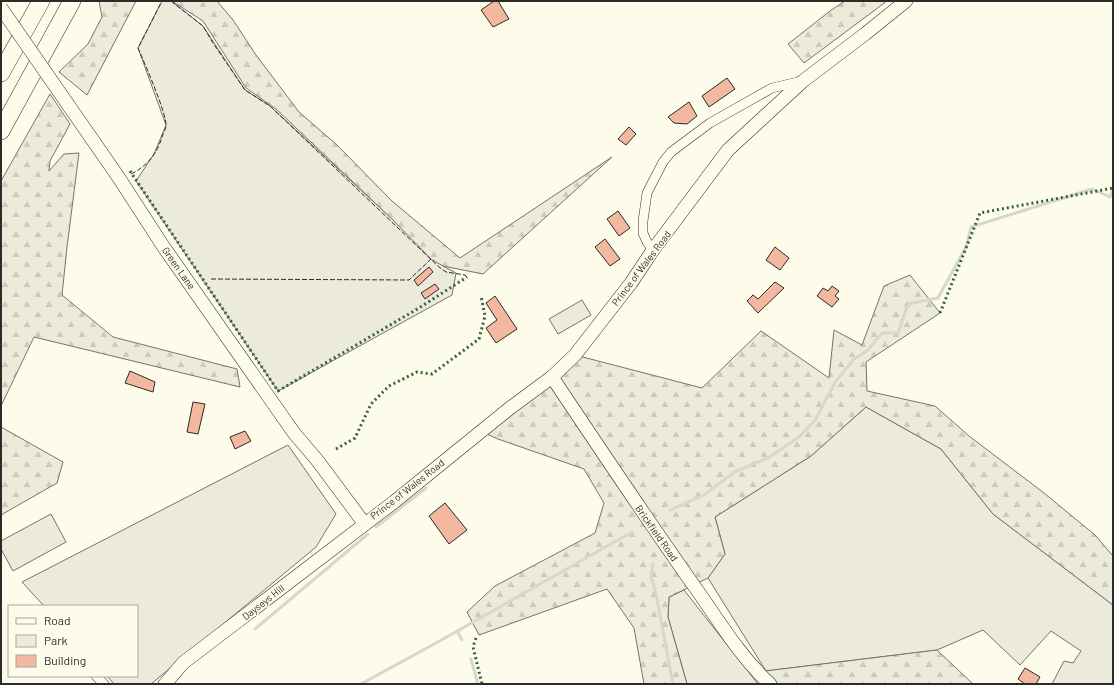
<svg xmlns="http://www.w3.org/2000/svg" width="1114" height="685" font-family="Barlow,sans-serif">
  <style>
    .green { fill: #ecebdb; stroke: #74746e }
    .forest { fill: url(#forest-firs); stroke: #74746e }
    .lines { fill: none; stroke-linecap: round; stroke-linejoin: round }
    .stream { stroke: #d8d7c9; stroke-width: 3 }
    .building { fill: #f2b8a0; stroke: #2b2b2b }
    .street-casing { stroke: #2b2b2b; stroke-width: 10 }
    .secondary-casing { stroke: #2b2b2b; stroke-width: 14 }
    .highway-casing { stroke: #2b2b2b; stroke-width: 18 }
    .street { stroke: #fdfbea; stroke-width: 9 }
    .secondary { stroke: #fdfbea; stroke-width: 13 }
    .highway { stroke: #fdfbea; stroke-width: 17 }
    .secondary-bridge-casing { stroke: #2b2b2b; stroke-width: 14; stroke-linecap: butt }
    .secondary-bridge { stroke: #fdfbea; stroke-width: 13 }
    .hedge { stroke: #34623c; stroke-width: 3; stroke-dasharray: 2 3; stroke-linecap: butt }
    .fence { stroke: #2b2b2b; stroke-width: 1; stroke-dasharray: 5 2; stroke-linecap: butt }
    .labels { text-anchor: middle; stroke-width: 3; stroke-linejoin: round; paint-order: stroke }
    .street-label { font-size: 10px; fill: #2b2b2b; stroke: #fdfbea }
  </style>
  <defs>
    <pattern id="forest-firs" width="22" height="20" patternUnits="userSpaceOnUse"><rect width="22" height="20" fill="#ecebdb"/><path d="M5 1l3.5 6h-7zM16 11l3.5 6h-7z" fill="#cbcabc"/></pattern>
  </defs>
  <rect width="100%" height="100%" fill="#fdfbea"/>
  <g class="green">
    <polygon points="162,1 171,1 203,26 245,90 270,106 443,266 456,273 452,295 278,391 136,181 154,154 166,125 138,48"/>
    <polygon points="582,300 591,315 558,334 549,319"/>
    <polygon points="866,407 941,449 993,514 1113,605 1113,684 1052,684 1064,661 1073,663 1081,651 1051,631 1020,665 983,630 937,650 766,671 708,578 725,554 715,517 811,456"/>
    <polygon points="288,445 336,514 316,547 151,684 114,684 107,676 137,676 137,606 44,606 22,582"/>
    <polygon points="51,514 66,542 13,571 1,549 1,541"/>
    <polygon points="684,590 758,684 687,684 668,617 669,597"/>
  </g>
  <g class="forest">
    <polygon points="99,1 136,1 87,95 59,72 88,44 102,17"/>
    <polygon points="172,1 217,1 233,20 256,55 299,112 337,145 392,201 460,258 612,157 483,274 443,266 431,259 392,219 276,109 246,88 203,21"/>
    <polygon points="845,1 887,1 804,63 788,44 830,11"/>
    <polygon points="50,94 70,124 50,161 49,171 64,154 79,153 67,247 62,295 113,337 237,369 240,387 34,337 1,406 1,181"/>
    <polygon points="910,275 940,313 866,362 867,391 935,406 969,436 1044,493 1095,535 1113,556 1113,605 993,514 941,449 866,407 811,456 715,517 725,554 708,578 669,597 668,617 687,684 644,684 634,628 607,589 479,635 467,612 495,586 595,533 604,503 584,469 498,439 480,431 575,355 702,388 761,331 829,378 834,330 862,345 884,286"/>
    <polygon points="1,427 63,462 57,483 1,515"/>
    <polygon points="937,650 973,684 770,684 757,672"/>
  </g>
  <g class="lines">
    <g class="stream">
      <polyline points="670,510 704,495 736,471 768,458 799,437 815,420 836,381 854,359 868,350 882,333 898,333 908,304 938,298 966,247 971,227 1092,189 1110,197 1113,189"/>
      <polyline points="376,527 426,488"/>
      <polyline points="653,564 651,577 655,589 673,684"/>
      <polyline points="255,629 368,534"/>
      <polyline points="457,631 462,640"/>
      <polyline points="471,659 478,684"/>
      <polyline points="361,684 445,638 632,532"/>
    </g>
  </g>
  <g class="building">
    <polygon points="494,1 498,1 509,19 493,27 481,10"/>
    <polygon points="727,78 735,89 709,107 702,96"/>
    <polygon points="689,102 697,116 687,124 674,123 668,117"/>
    <polygon points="629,127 636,134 626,145 618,139"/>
    <polygon points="618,211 630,228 619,236 607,219"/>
    <polygon points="605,239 620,259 610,266 595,247"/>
    <polygon points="775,247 789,258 780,270 766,260"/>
    <polygon points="429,267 433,272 418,286 414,280"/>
    <polygon points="775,282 784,288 758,313 747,301 753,295 758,299"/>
    <polygon points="435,284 439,289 425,299 421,293"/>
    <polygon points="832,286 839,291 835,296 839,299 832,307 817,296 823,288 828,291"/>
    <polygon points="495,296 517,329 496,343 486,328 497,320 486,303"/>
    <polygon points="130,371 155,382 153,392 125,383"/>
    <polygon points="193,402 205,404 198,434 187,432"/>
    <polygon points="245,431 251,441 235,449 230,437"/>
    <polygon points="445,503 467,530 449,544 429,516"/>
    <polygon points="1025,668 1040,677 1036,684 1025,684 1018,679"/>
  </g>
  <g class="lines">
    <defs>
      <g id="street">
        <polyline points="653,250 647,242 643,233 643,221 647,193 663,162 671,152 710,123 772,88 802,81"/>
        <polyline points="96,676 104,684"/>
      </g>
      <g id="secondary">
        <polyline points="69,106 119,178 163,246 294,433 317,460 364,523"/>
        <path d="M552 377C598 446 644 515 692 583 716 616 739 656 770 684"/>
        <polyline points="165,684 183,663 394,502 510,408 552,377 575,355 631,283 653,250 728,150 803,81 865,34 906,1"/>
      </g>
      <g id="highway">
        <polyline points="1,73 41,1"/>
        <polyline points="1,131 72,1"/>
      </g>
    </defs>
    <use href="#street" class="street-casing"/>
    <use href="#secondary" class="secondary-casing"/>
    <use href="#highway" class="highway-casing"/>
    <use href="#street" class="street"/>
    <use href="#secondary" class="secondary"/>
    <use href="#highway" class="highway"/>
    <defs>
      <polyline id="secondary-bridge" points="1,8 69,106"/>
    </defs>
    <use href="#secondary-bridge" class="secondary-bridge-casing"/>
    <use href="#secondary-bridge" class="secondary-bridge"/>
    <g class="hedge">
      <polyline points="130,171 278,391 419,308 467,277"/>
      <polyline points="940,313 980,213 1113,188"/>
      <polyline points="336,449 355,438 371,404 389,386 417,372 432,374 479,339 485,316 481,296"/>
      <polyline points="476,638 473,647 482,684"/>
    </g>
    <g class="fence">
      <polyline points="171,1 203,26 213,43 245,90 270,106 439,267 446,272 465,275 467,277"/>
      <path d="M131 174C148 166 158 152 163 134 164 132 166 128 166 126 167 114 144 62 138 48L162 1"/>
      <polyline points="211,279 409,280 431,259"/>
    </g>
  </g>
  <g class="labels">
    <g class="street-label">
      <text transform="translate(179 268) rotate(55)" y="4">Green Lane</text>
      <text transform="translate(641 268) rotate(-53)" y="4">Prince of Wales Road</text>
      <text transform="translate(407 489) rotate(-38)" y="4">Prince of Wales Road</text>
      <text transform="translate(657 533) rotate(55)" y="4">Brickfield Road</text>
      <text transform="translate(263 602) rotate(-38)" y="4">Dayseys Hill</text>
    </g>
  </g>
  <rect width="1114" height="685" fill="none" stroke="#2b2b2b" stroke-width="4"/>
  <rect x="8" y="605" width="130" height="72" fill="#fdfbea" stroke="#a9a89e"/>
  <rect x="16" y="618" width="20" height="6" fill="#fdfbea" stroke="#a9a89e"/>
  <text x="44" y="625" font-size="12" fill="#2b2b2b">Road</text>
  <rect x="16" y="635" width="20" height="12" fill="#ecebdb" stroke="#a9a89e"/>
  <text x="44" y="645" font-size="12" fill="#2b2b2b">Park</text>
  <rect x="16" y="655" width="20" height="12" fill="#f2b8a0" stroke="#a9a89e"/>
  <text x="44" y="665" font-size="12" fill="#2b2b2b">Building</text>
</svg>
